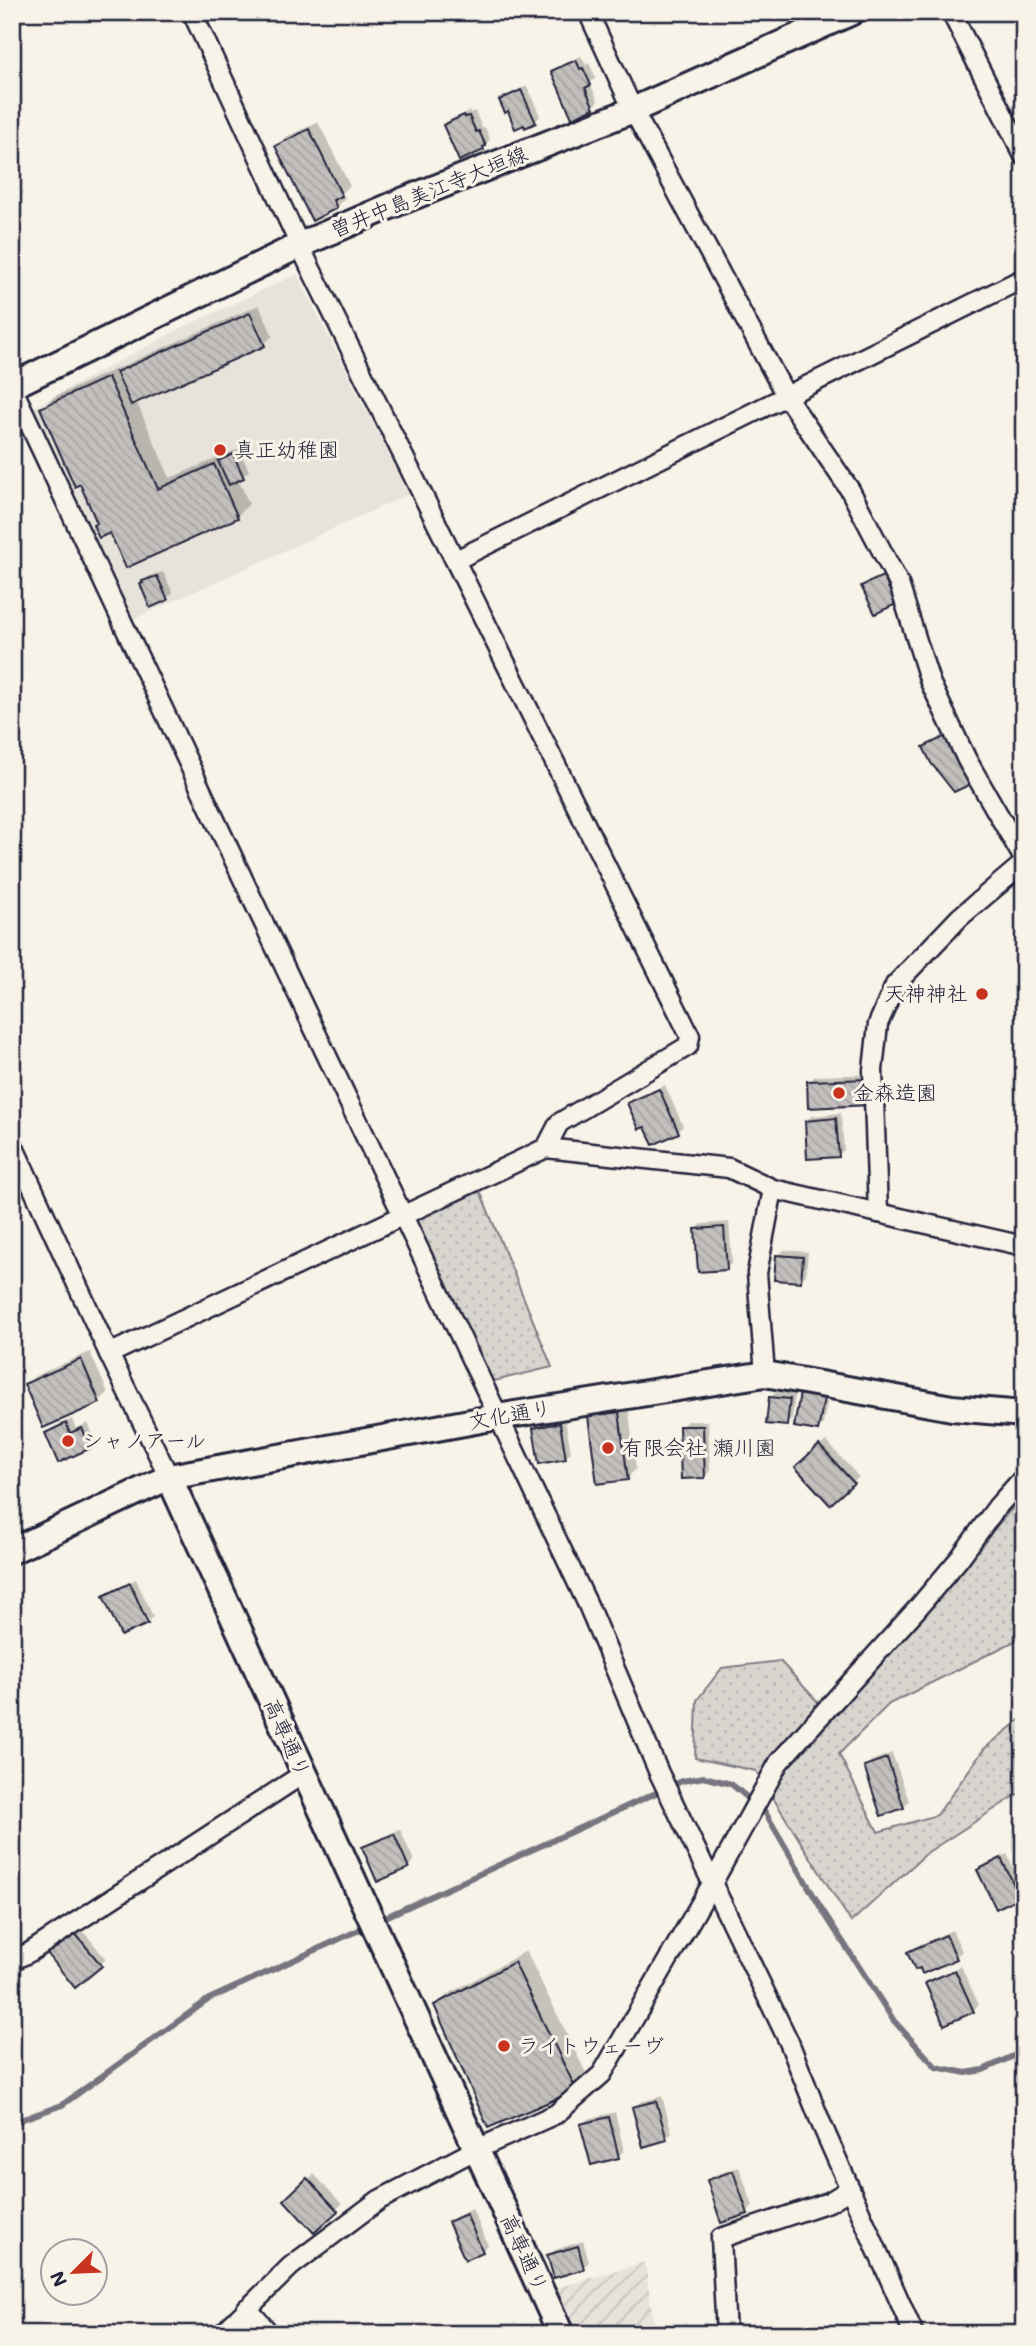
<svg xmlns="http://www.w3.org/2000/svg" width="1036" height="2346" font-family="Mali,'Klee One',sans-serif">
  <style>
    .built { fill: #e7e3db }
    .industrial { fill: url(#industrial-furrows) }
    .grass { fill: url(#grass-dots); stroke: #7d7c85; stroke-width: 2 }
    .shadow { fill: #0003 }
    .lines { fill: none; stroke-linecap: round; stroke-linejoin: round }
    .stream { stroke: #76747f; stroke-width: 6 }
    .building { fill: url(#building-back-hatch); stroke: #22223b; stroke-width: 2 }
    .street-casing { stroke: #22223b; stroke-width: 23 }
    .secondary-casing { stroke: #22223b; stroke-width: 30 }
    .street { stroke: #f7f3e8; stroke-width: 18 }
    .secondary { stroke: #f7f3e8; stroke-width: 24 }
    .poi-dot { fill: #c8321e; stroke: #f7f3e8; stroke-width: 2.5 }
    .labels { text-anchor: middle; stroke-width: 6; stroke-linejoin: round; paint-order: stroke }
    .street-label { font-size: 21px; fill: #22223b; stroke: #f7f3e8 }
    .poi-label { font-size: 21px; fill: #22223b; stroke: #f7f3e8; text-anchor: start }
  </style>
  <defs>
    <pattern id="industrial-furrows" width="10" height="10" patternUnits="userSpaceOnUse" patternTransform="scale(1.75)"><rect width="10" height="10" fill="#e7e3db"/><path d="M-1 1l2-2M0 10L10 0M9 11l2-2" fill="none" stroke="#c6c2bd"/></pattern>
    <pattern id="grass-dots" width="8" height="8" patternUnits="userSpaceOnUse" patternTransform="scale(1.75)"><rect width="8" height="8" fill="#d8d5cf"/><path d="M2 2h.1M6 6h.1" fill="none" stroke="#b9b7b3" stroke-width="1.8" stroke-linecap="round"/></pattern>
    <pattern id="building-back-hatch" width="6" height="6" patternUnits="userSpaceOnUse" patternTransform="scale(1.75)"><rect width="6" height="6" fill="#c2bfbd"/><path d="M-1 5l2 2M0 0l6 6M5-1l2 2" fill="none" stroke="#a6a4a3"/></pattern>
  </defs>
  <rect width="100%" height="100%" fill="#f7f3e8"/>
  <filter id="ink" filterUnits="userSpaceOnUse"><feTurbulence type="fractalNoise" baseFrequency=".0143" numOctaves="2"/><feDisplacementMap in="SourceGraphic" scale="14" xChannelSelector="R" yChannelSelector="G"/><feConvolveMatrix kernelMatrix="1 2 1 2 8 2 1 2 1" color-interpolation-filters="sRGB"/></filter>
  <g filter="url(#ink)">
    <polygon class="built" points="297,274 409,494 132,620 34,407 179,329"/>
    <polygon class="industrial" points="645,2262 655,2334 576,2334 556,2288"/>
    <g class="grass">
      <polygon points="480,1191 552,1367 490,1382 415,1220"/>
      <polygon points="1017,1503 1024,1508 1024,1626 1015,1641 889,1704 839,1754 878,1832 937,1815 984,1749 1023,1717 1024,1790 928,1852 851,1922 756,1771 695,1758 697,1700 722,1668 780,1661 830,1715"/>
    </g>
    <g class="shadow">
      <polygon points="581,56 586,65 589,63 596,78 590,83 598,101 593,106 553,72 558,66"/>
      <polygon points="527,86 540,116 535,122 508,109 501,100 507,95"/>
      <polygon points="470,111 470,113 475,111 482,128 485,127 490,139 483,149 445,125 451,119"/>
      <polygon points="318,122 350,186 342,193 345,198 336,207 277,146 286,137"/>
      <polygon points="259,305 273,336 264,344 136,401 170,478 239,449 249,471 238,479 249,504 237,516 127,566 111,531 99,522 81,482 42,409 54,397 120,367 121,369 127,364"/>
      <polygon points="12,466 20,481 12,488"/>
      <polygon points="163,572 173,593 167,598 144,581 149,576"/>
      <polygon points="890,574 900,597 895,602 864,586 868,582 868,585"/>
      <polygon points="952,731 974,778 968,783 955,790 925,747 931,742"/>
      <polygon points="12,943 20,961 12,969"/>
      <polygon points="874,1074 875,1098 809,1082 815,1076"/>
      <polygon points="665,1085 683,1126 678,1132 645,1125 629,1104 635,1098"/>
      <polygon points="841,1113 844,1150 838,1155 806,1121 812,1116"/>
      <polygon points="729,1222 732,1263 726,1268 696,1230 702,1224"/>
      <polygon points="784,1250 808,1252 806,1275 800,1280 778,1256"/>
      <polygon points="90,1352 108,1393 99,1401 26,1385 35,1376"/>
      <polygon points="807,1389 829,1393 823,1424 817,1429 801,1394"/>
      <polygon points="776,1392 795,1394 792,1419 786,1424 771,1397"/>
      <polygon points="628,1404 636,1469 627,1478 590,1417 598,1408"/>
      <polygon points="72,1419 76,1429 88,1423 96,1441 90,1447 47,1433 52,1428"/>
      <polygon points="565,1419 571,1452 565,1457 534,1429 540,1423"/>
      <polygon points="687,1421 708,1421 710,1471 705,1476 681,1427"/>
      <polygon points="826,1441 859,1477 831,1503 797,1467"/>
      <polygon points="136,1579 153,1617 147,1622 122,1634 105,1596 111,1591"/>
      <polygon points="892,1753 909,1801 903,1807 866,1766 871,1761"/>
      <polygon points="400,1829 414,1861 408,1867 365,1848 370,1842"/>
      <polygon points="1007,1854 1024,1891 997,1907 979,1871 984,1865"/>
      <polygon points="80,1927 106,1959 100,1965 49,1953"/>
      <polygon points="952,1930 962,1951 956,1957 909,1953 914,1947"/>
      <polygon points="526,1951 586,2073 574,2085 558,2097 436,2006 448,1994"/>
      <polygon points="961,1966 979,2005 973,2010 927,1984 933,1978"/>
      <polygon points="662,2096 672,2133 666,2138 634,2108 640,2102"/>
      <polygon points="615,2112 624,2151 618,2156 582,2124 588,2119"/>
      <polygon points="739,2167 753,2206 747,2212 709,2181 714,2175"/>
      <polygon points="314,2174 342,2204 314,2230 286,2200"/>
      <polygon points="472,2209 488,2245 482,2250 450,2222 455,2217"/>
      <polygon points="583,2241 589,2262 583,2267 549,2255 555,2250"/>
    </g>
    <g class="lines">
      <g class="stream">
        <polyline points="379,1920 682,1781 704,1777 731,1784 765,1812 821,1908 894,2021 936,2067 966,2073 983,2070 1024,2051"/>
        <polyline points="12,2123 62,2105 209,1999 370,1925"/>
      </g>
    </g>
    <g class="building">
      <polygon points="576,60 580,69 583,68 591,85 585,88 594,108 572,118 551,71"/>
      <polygon points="521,90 536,123 525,128 524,125 515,129 508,111 505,113 499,100"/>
      <polygon points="464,115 465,117 469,116 476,132 479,131 486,146 483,147 484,150 459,161 443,125"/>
      <polygon points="309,129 342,196 333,200 337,208 312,221 275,146"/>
      <polygon points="250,313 265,346 131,405 116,372"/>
      <polygon points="108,377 158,489 214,464 238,518 126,568 110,533 99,538 93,525 97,523 80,484 75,487 40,408"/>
      <polygon points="233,454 244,478 229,485 218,461"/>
      <polygon points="157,576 168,600 150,608 140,584 143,583 142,581"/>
      <polygon points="883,576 896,604 875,614 861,586"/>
      <polygon points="946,736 969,785 954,792 931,763 923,747"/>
      <polygon points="869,1079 870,1105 808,1108 807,1081"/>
      <polygon points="659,1089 679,1133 653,1145 645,1127 639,1129 627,1103"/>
      <polygon points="836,1118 839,1157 807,1159 805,1121"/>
      <polygon points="724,1227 727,1270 698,1272 695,1229"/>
      <polygon points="776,1255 803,1257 801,1282 774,1280"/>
      <polygon points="81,1359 100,1403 43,1428 24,1384"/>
      <polygon points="800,1393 824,1398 818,1431 794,1427"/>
      <polygon points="769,1397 790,1399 787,1426 766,1424"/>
      <polygon points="619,1412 628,1480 597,1484 588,1416"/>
      <polygon points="66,1423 70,1433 82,1428 91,1448 58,1463 45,1433"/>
      <polygon points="560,1423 566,1459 539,1464 533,1428"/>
      <polygon points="679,1426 703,1426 705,1478 681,1479"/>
      <polygon points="819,1445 854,1483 830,1505 795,1467"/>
      <polygon points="130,1583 148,1624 121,1636 103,1596"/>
      <polygon points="887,1758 904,1808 881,1816 864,1766"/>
      <polygon points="394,1834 409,1868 377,1882 362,1847"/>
      <polygon points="1001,1858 1020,1897 996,1909 977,1870"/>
      <polygon points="74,1932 102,1966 75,1988 47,1953"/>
      <polygon points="946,1935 957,1959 922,1974 920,1968 915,1970 907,1952"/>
      <polygon points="514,1962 575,2087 558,2098 488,2128 434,2005"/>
      <polygon points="955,1970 974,2012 944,2025 925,1983"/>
      <polygon points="656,2101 667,2140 643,2147 632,2107"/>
      <polygon points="609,2117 619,2158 591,2165 580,2124"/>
      <polygon points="733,2171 748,2214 721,2223 707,2180"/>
      <polygon points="307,2178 338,2211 314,2233 284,2200"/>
      <polygon points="466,2214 483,2252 465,2260 448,2222"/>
      <polygon points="578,2246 584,2269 554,2278 547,2255"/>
    </g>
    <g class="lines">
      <defs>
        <g id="street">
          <polyline points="192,12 309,265 690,1036 688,1046 559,1123 546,1148"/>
          <polyline points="588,12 633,110 786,396 850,490 884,555 899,584 930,682 967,760 1024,859"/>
          <polyline points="951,12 1024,156"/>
          <polyline points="12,387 250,894 588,1605 659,1773 789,2042 821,2123 914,2334"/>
          <polyline points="456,560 1024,278"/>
          <polyline points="12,1143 109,1354 169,1477"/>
          <polyline points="878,1213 873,1070 878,1024 895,985 960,917 1024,863"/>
          <polyline points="109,1354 546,1148 729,1168 773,1189 1024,1246"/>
          <polyline points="765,1374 757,1273 773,1189"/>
          <polyline points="12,1961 30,1952 303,1774"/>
          <polyline points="247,2308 270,2334"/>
          <polyline points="222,2334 291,2266 379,2200 477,2149 556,2114 602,2074 713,1882 779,1762 916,1610 959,1559 997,1507 1024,1477"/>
          <polyline points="726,2334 721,2238 829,2202 850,2189"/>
        </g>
        <g id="secondary">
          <polyline points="12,386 300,245 402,201 633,110 852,12"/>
          <polyline points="169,1477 561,2334"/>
          <polyline points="12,1551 169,1477 497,1417 765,1374 952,1408 1024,1414"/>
        </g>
      </defs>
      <use href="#street" class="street-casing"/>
      <use href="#secondary" class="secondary-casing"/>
      <use href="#street" class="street"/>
      <use href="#secondary" class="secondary"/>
    </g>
  </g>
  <g class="poi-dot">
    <circle cx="220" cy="450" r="7"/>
    <circle cx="982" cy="994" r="7"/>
    <circle cx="839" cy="1093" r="7"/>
    <circle cx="68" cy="1441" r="7"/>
    <circle cx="608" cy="1448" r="7"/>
    <circle cx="504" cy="2046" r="7"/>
  </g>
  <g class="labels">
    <g class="street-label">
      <text transform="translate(429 192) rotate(-22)" y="7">曽井中島美江寺大垣線</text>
      <text transform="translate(510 1415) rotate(-10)" y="7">文化通り</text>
      <text transform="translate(287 1738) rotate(66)" y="7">高専通り</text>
      <text transform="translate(524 2253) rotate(65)" y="7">高専通り</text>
    </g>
    <g class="poi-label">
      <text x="234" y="457">真正幼稚園</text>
      <text x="968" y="1001" text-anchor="end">天神神社</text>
      <text x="853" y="1100">金森造園</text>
      <text x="82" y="1448">シャノアール</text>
      <text x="622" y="1455">有限会社 瀬川園</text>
      <text x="518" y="2053">ライトウェーヴ</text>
    </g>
  </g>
  <rect width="1036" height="2346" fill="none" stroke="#f7f3e8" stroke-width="42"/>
  <rect x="21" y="21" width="994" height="2304" fill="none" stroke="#22223b" stroke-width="2.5" filter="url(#ink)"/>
  <g transform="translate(74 2272) rotate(246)"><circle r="33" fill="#f7f3e8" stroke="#a29fa3" stroke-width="2"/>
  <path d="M0-5L12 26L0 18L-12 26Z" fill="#c8321e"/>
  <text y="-10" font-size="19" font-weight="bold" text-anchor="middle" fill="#22223b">N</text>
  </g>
</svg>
